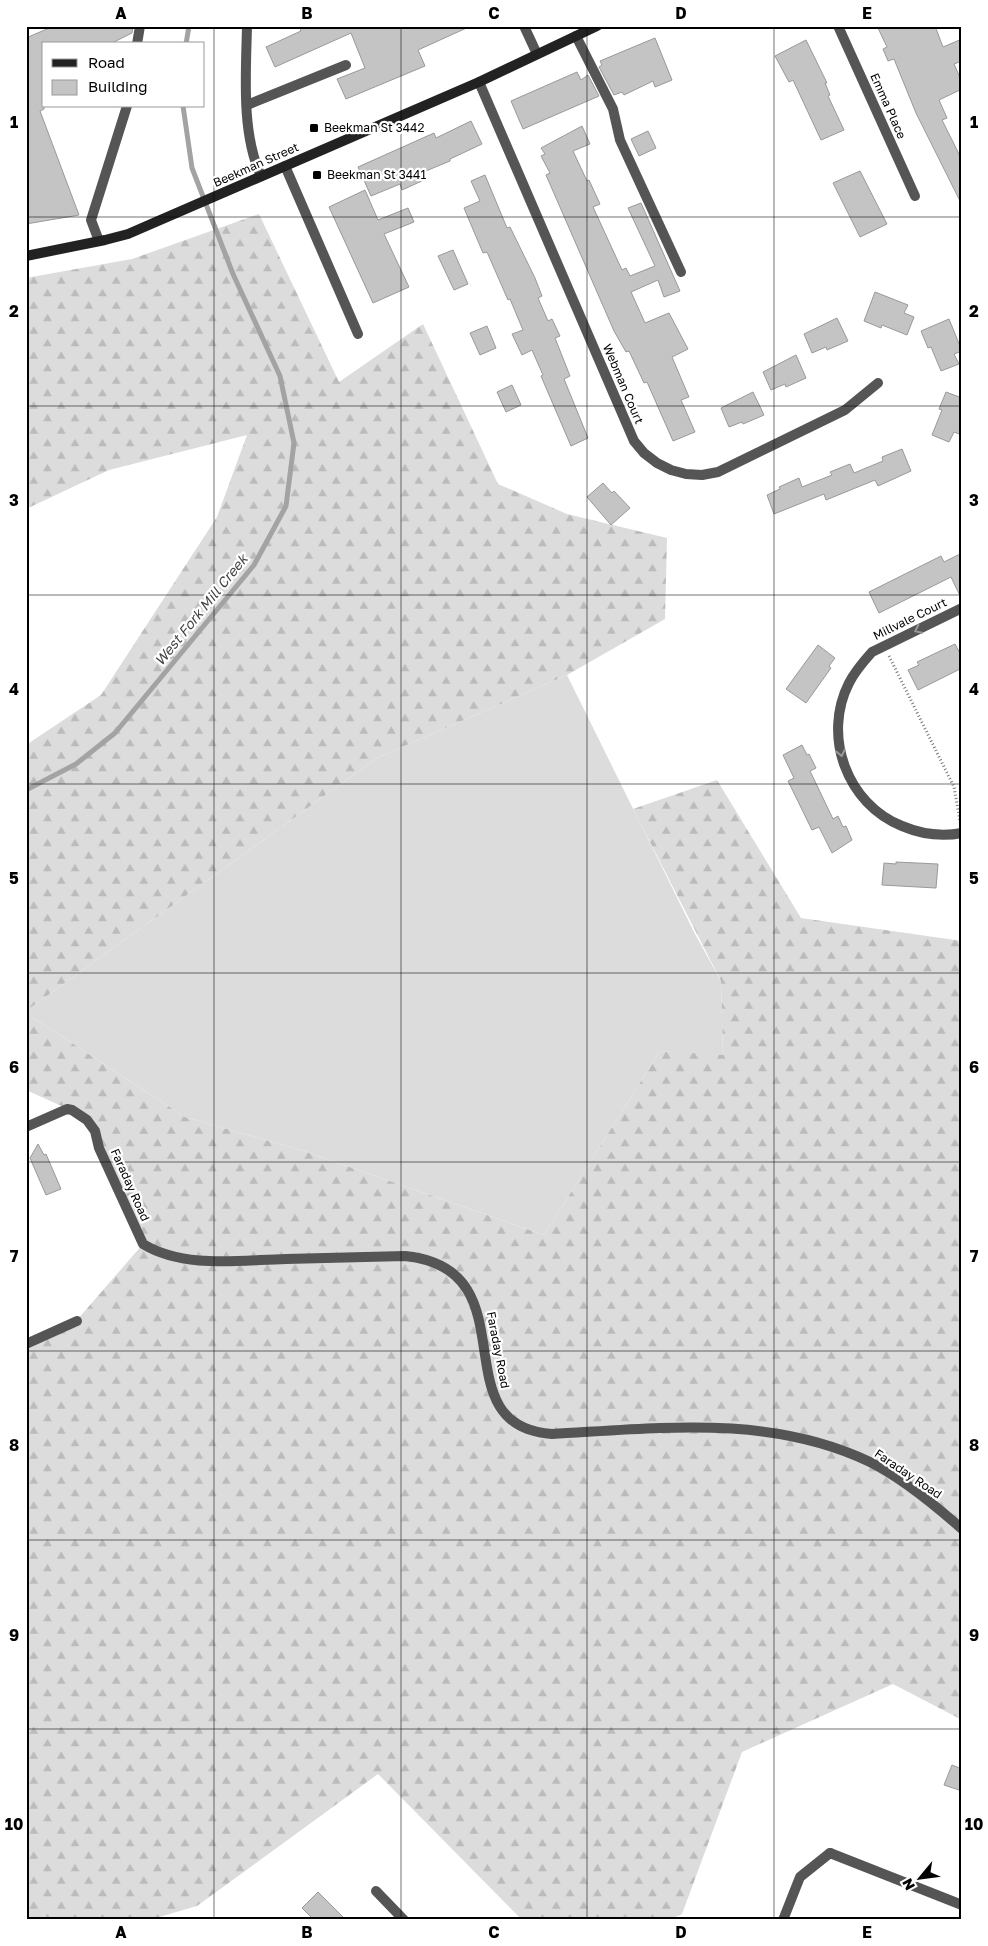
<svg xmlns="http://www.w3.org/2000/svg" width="988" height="1946" font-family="'Golos Text',sans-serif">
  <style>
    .grass { fill: #dcdcdc }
    .forest { fill: url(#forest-firs) }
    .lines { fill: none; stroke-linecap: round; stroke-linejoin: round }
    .stream { stroke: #a3a3a3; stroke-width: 5 }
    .building { fill: #c4c4c4; stroke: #999 }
    .path { stroke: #777; stroke-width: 3; stroke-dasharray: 1 2.5; stroke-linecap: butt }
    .service { stroke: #555; stroke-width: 10 }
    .minor { stroke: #555; stroke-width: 10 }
    .secondary { stroke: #222; stroke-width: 10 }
    .oneway { stroke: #999 }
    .grid { fill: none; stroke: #000; stroke-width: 1; stroke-opacity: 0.55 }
    .poi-dot { fill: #000; stroke: #fff; stroke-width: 2 }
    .labels { text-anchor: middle; stroke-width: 4.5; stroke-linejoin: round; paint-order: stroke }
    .street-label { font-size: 12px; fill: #000; stroke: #fff }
    .poi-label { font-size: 12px; fill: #000; stroke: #fff; text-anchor: start }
    .water-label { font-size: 14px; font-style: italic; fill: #444; stroke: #fff }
    .neatline { fill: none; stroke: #000; stroke-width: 2 }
    .grid-label { font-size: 16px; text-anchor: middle; font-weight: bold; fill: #000 }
  </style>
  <defs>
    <pattern id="forest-firs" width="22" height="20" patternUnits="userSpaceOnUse" patternTransform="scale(1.25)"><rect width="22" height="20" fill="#dcdcdc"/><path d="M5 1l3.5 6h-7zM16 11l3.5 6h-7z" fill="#bbb"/></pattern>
  </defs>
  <rect width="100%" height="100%" fill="#fff"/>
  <polygon class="grass" points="567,675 695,934 721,981 723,1056 660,1051 544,1235 301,1150 185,1117 26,1013 26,1011 377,758"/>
  <g class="forest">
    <polygon points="259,214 339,382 423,324 498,484 567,514 667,538 665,619 567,675 377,758 26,1011 26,745 101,695 217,517 247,435 109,470 26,509 26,278 132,259"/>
    <polygon points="717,780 801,918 962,941 962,1720 893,1684 742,1752 682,1914 668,1920 522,1920 378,1774 197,1906 149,1920 26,1920 26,1344 77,1320 143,1244 95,1131 77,1113 26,1090 26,1013 185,1117 301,1150 544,1235 660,1051 723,1055 721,981 633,809"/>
  </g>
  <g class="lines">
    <g class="stream">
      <polyline points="186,44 189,26"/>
      <polyline points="26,790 76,764 115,733 254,565 286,506 294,443 280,376 233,274 192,168 183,106"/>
    </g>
  </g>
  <g class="building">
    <polygon points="54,26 133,26 132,33 110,44 44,44 44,109 40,111 79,215 26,224 26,38"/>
    <polygon points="299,26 471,26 418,50 425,66 346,99 337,79 365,68 351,33 275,67 266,47 301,31"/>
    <polygon points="877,26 935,26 943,47 962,39 962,61 954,64 962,82 962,89 939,100 947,118 942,120 962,160 962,205 916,113 894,59 888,61 883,49 887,47"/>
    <polygon points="655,38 672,80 655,87 653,81 624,95 622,92 614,95 599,67 602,65 600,61"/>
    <polygon points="806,40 827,83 825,83 830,95 828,96 844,130 821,140 793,80 789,82 775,56"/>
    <polygon points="577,72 581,80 588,75 599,96 523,129 511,101"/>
    <polygon points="471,121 482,144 450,159 450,161 421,173 424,180 402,190 400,184 371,196 358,167 434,133 436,138"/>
    <polygon points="582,126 590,144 573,151 587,181 589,180 600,204 593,207 622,270 626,268 630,276 655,266 628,208 641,203 680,291 664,297 658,280 631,292 645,323 669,313 688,349 672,357 689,397 681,400 695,432 673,441 647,382 644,383 629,351 626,352 614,331 546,175 550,173 541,156 545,154 541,148"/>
    <polygon points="648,131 656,148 639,156 631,139"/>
    <polygon points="860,171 887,224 860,237 833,183"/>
    <polygon points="485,175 507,228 510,227 535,278 542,296 538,298 548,321 552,319 560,336 555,338 570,376 564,379 588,438 571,446 541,376 543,375 532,350 522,355 512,334 523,330 510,299 508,300 487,252 483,253 464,208 480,201 471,181"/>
    <polygon points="365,190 378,220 408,208 414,222 384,234 409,287 373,303 329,207"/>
    <polygon points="453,250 468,284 454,290 438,256"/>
    <polygon points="875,292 908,305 904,313 914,317 907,335 882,325 881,328 864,321"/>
    <polygon points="837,318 848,341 827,350 826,347 812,353 804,334"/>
    <polygon points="949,319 962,351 954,354 959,364 941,371 931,347 928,348 921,331"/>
    <polygon points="487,326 496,348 480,355 470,333"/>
    <polygon points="796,355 806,378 786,387 785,384 771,390 763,372"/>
    <polygon points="512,385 521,405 506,412 497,392"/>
    <polygon points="753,392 764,415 743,424 742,422 729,427 721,408"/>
    <polygon points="946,392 962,398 962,435 954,432 949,442 932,435 942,410 939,409"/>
    <polygon points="902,449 911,471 878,486 875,480 826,500 824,494 774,514 767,495 780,489 779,487 799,478 802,487 832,475 830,472 850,464 854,473 883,461 882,457"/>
    <polygon points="603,483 612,493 614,491 630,508 611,525 587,497"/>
    <polygon points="962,553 962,600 951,577 879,613 869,592 941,556 944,562"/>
    <polygon points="955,644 962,657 962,668 918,690 908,670 919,665 917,662"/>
    <polygon points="818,645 835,658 829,666 831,668 806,703 786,689"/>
    <polygon points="802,745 807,755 809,754 816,768 810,771 833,819 838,816 843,827 846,826 852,840 832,853 819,827 812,830 788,781 794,778 783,755"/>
    <polygon points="896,862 938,864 936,888 882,885 884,863 896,864"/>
    <polygon points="38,1144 44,1155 46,1154 61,1189 46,1195 30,1158"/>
    <polygon points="952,1765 962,1769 962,1791 944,1785"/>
    <polygon points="318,1892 346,1920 314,1920 302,1908"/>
  </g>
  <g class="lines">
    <polyline class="path" points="889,656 954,787 960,821"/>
    <g class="service">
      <path d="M247 26C246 73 241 133 261 176"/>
      <polyline points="524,26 537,54"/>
      <polyline points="576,36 613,109 620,140 681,272"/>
      <polyline points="137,44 140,26"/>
      <polyline points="247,105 346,65"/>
      <polyline points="285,166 358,334"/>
      <polyline points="99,241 91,220 127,106"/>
      <polyline points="830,1853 962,1905"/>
      <polyline points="376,1891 404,1920"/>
    </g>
    <g class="minor">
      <polyline points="838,26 915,196"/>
      <polyline points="479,82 634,441 644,453 657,463 671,470 686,474 702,475 718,472 845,410 878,383"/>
      <path d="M962 608 872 652C863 662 855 671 849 683 822 736 847 804 902 826 921 834 941 837 962 833"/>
      <path d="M26 1127 67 1109 72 1110 87 1120 95 1131 99 1148 143 1244C184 1269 240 1260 286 1259 326 1258 366 1257 405 1256 534 1269 437 1426 552 1434 659 1428 770 1414 870 1462 900 1477 936 1506 962 1529"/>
      <polyline points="26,1344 77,1321"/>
      <polyline points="783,1920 800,1877 830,1853"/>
    </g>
    <polyline class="secondary" points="26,256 105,240 128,234 479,82 597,26"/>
  </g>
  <defs><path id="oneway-chevron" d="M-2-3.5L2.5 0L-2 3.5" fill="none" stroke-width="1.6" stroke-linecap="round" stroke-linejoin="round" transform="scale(1.25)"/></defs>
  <g class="oneway">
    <use href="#oneway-chevron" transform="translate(918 630) rotate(154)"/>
    <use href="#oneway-chevron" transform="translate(841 753) rotate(77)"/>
  </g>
  <path class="grid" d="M214 26V1920M401 26V1920M587 26V1920M774 26V1920M26 217H962M26 406H962M26 595H962M26 784H962M26 973H962M26 1162H962M26 1351H962M26 1540H962M26 1729H962"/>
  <g class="poi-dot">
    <rect x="309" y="123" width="10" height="10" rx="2.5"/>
    <rect x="312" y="170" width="10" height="10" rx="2.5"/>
  </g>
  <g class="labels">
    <g class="street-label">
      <text transform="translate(888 106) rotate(66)" y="4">Emma Place</text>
      <text transform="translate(256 165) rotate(-24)" y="4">Beekman Street</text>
      <text transform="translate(623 384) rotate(67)" y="4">Webman Court</text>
      <text transform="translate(910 619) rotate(-26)" y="4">Millvale Court</text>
      <text transform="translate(130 1185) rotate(66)" y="4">Faraday Road</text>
      <text transform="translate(498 1350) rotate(79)" y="4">Faraday Road</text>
      <text transform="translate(908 1474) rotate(34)" y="4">Faraday Road</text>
    </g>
    <g class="poi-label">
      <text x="324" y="132">Beekman St 3442</text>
      <text x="327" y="179">Beekman St 3441</text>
    </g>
    <g class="water-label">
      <text transform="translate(201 610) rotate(-51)" y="5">West Fork Mill Creek</text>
    </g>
  </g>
  <rect width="988" height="1946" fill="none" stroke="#ffffff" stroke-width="55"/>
  <rect x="42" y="42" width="162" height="65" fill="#ffffff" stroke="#999999"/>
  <rect x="52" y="59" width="25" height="8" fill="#222222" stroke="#999999"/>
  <text x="88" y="68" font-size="15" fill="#000000">Road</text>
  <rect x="52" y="80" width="25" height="15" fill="#c4c4c4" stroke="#999999"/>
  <text x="88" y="92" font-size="15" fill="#000000">Building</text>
  <g transform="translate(920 1878) rotate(241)" stroke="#ffffff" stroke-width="4" paint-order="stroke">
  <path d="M0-4L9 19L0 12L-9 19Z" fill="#000000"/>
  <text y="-8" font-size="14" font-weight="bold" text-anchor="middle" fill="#000000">N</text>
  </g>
  <rect x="28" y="28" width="932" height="1890" class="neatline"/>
  <g class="grid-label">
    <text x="121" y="19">A</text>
    <text x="307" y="19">B</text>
    <text x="494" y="19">C</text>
    <text x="681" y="19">D</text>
    <text x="867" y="19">E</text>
    <text x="14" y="128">1</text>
    <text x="974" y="128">1</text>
    <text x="14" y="317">2</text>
    <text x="974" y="317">2</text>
    <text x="14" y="506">3</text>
    <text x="974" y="506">3</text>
    <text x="14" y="695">4</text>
    <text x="974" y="695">4</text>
    <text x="14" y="884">5</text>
    <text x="974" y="884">5</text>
    <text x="14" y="1073">6</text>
    <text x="974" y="1073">6</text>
    <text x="14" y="1262">7</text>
    <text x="974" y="1262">7</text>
    <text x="14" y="1451">8</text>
    <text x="974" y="1451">8</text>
    <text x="14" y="1641">9</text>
    <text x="974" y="1641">9</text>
    <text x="14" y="1830">10</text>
    <text x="974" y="1830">10</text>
    <text x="121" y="1938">A</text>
    <text x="307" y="1938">B</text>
    <text x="494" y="1938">C</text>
    <text x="681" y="1938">D</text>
    <text x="867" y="1938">E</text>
  </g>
</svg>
